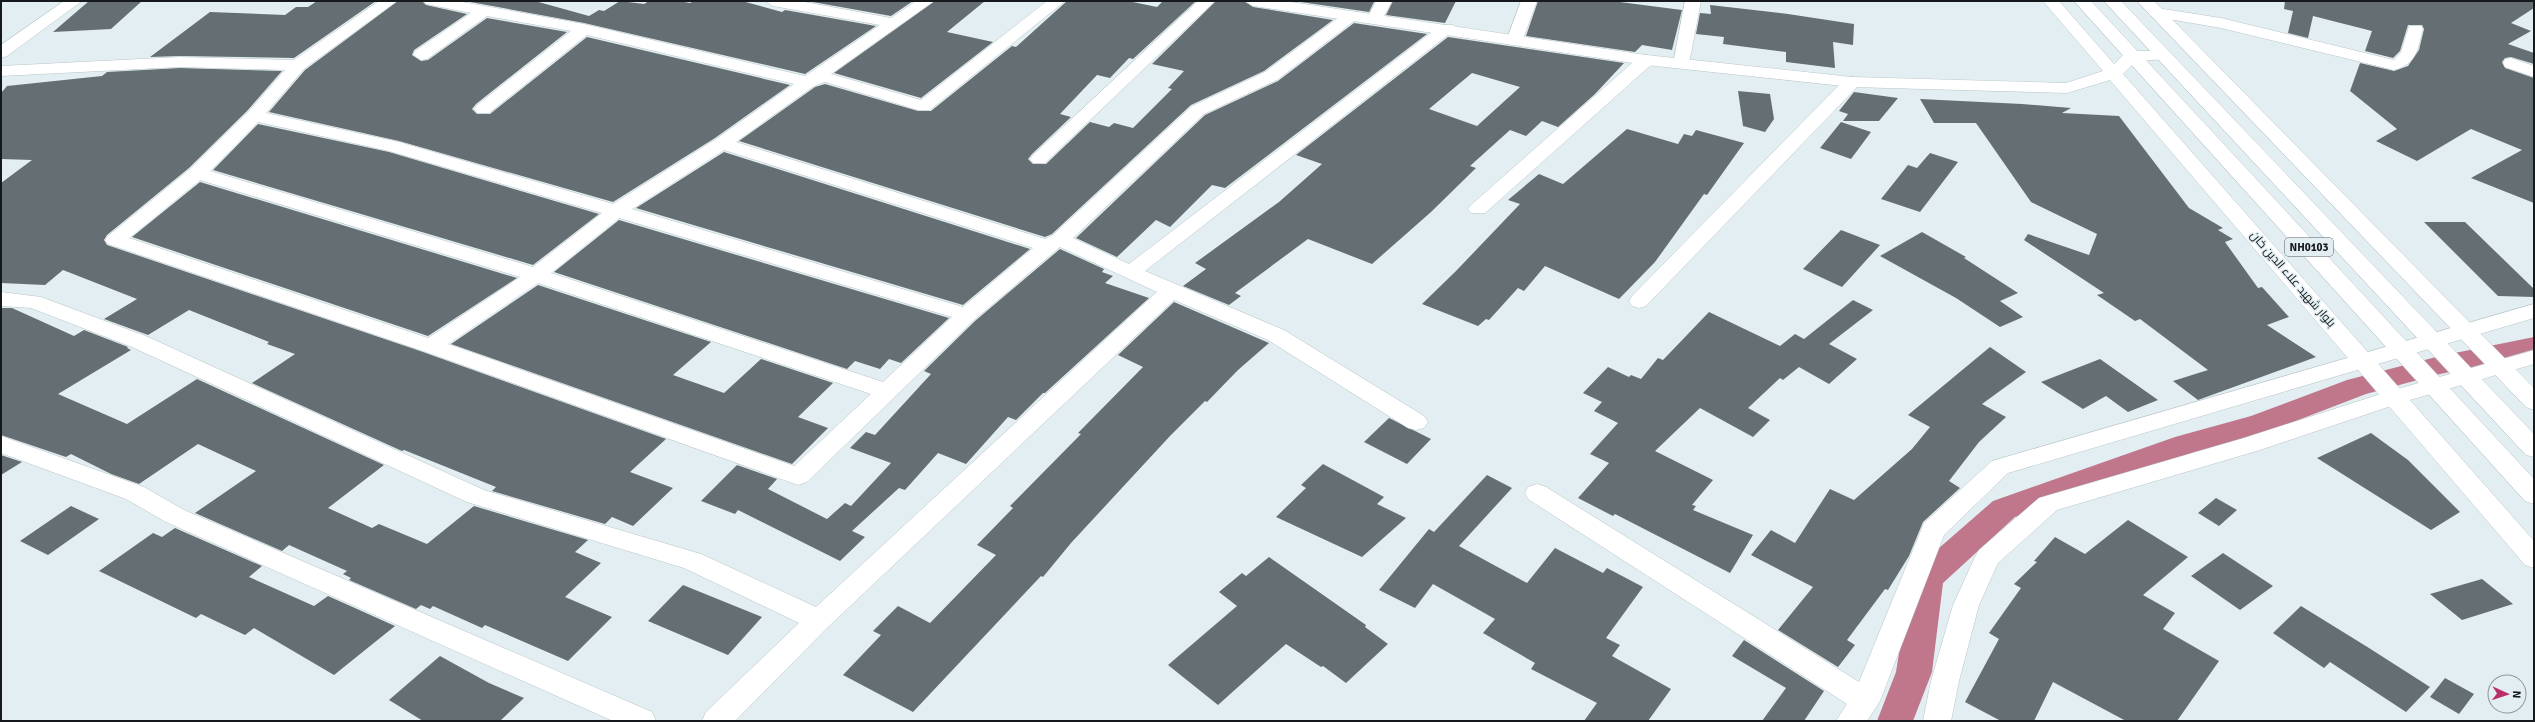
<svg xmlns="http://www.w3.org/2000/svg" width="2535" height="722" font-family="Signika,Cairo,sans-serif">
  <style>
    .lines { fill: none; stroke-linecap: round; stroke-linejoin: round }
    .canal { fill: #c0778c; fill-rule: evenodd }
    .building { fill: #656f73; fill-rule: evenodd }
    .minor-casing { stroke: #b9c5c9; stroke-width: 1 }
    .tertiary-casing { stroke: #b9c5c9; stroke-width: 1 }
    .trunk-casing { stroke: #b9c5c9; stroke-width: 1 }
    .minor { fill: #fff; fill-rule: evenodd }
    .tertiary { fill: #fff; fill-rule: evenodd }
    .trunk { fill: #fff; fill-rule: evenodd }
    .labels { text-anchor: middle; stroke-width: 3; stroke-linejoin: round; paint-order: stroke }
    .shield { fill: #e2eef2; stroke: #52595c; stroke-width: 1 }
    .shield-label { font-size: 11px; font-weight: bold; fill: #15191b }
    .street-label { font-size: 12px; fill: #15191b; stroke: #e2eef2 }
  </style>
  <rect width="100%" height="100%" fill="#e2eef2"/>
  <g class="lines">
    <polygon class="canal" points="2534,337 2534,355 2440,374 2366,394 2270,431 2195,452 2015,517 1943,583 1932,672 1913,721 1877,721 1896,672 1911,578 1915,569 1993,501 2175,437 2251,416 2347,380 2440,356"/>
  </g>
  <g class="building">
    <polygon points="89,1 142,1 111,29 53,32"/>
    <polygon points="317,1 376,1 294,58 180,56 150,57 210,12 285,15 296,7 308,7"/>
    <polygon points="398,1 422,1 426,5 467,14 414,50 412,55 421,61 428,60 487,18 567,32 476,104 472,109 477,114 490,114 587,37 790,85 715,138 613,202 399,141 269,112 305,70"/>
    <polygon points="465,1 535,1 589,16 599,10 604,11 620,1 644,4 649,1 679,1 690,3 694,1 742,1 782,12 785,10 876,26 805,74 584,23"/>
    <polygon points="807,1 913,1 891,16"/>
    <polygon points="935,1 985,1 947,32 993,42 921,98 834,73"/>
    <polygon points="1067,1 1128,1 1157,7 1163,1 1196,1 1133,59 1129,58 1110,78 1097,75 1060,114 1071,117 1032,154 1028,159 1033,164 1046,164 1090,122 1109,127 1114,123 1133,128 1172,89 1168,88 1184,71 1152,64 1216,1 1244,1 1253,7 1333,20 1264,71 1191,105 1052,234 1045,237 739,141 815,87 825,84 918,111 931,111 1012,46 1016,47"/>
    <polygon points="1294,1 1368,1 1374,2 1369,12"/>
    <polygon points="1393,1 1456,1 1445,23 1386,15"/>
    <polygon points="1538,1 1612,1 1682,10 1672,50 1642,45 1635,52 1526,36"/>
    <polygon points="2285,1 2534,1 2534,8 2511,23 2531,31 2508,44 2534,53 2534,64 2511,57 2505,58 2502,62 2505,68 2534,78 2534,203 2471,178 2522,150 2471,129 2417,161 2376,141 2397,129 2350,91 2360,63 2394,71 2408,66 2419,50 2424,29 2422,25 2408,25 2400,51 2393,58 2365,51 2372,31 2313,16 2308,38 2288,33 2293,11 2284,9"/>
    <polygon points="1710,5 1788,14 1854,24 1853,45 1833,42 1835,68 1786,62 1786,52 1723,44 1724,37 1696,34 1700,13 1711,14"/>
    <polygon points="1354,23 1427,34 1225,188 1212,185 1170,227 1156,220 1117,257 1076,238 1205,115 1278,81"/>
    <path d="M1448 37 1624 63 1595 94 1558 127 1542 121 1526 136 1510 130 1470 166 1476 168 1431 212 1372 264 1308 239 1235 293 1241 296 1229 305 1183 286 1206 269 1195 263 1279 202 1322 164 1296 155ZM1472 73 1520 87 1477 126 1429 109Z"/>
    <polygon points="180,68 282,71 247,111 189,168 107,235 104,240 107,245 423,352 666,439 630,472 673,488 633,526 612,517 605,524 492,491 496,487 404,450 402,451 252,383 295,354 267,344 269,342 189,310 148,335 104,319 137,299 63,270 45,285 1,283 1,183 32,160 1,159 1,93 7,86 102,76 107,72"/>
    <polygon points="1738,91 1770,94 1774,119 1765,132 1743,126"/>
    <polygon points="1854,92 1898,98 1879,121 1843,121 1848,114 1839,111"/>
    <polygon points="1920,99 2022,104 2071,108 2062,113 2119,116 2189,208 2223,228 2218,230 2233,239 2225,242 2258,288 2262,287 2289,317 2267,325 2316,357 2198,400 2173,381 2208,370 2140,319 2135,321 2097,295 2104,293 2024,240 2028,234 2089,255 2097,234 2031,202 1976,123 1934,123"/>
    <polygon points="1841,122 1871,132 1851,159 1820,148"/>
    <polygon points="258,124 389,152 599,214 533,265 213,170"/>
    <polygon points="1627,129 1678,144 1684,134 1692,136 1696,130 1744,143 1707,195 1704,194 1655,262 1619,299 1545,266 1524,291 1518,288 1489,320 1486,319 1478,326 1422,304 1456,271 1520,204 1508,200 1539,174 1563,184"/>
    <polygon points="724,152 1030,249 963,305 636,208"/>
    <polygon points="1930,153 1958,162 1920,212 1881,199 1908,165 1917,168"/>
    <polygon points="200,182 517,278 428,336 132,237"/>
    <polygon points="619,220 949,318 901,363 889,359 880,369 855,361 847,369 554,272"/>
    <polygon points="2424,222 2465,222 2534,289 2534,297 2498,296"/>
    <polygon points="1841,230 1880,245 1842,287 1803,269"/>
    <polygon points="1922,232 1966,257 1964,258 2018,293 2000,301 2023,317 2000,327 1956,298 1880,256"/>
    <polygon points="1060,249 1104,269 1102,272 1113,276 1105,283 1149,298 1045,393 1043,393 1016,420 1008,417 966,464 938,453 905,490 899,488 852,531 865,537 840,561 738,510 735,514 701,501 737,465 777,479 768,489 827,519 845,503 851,506 891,463 850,448 866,432 875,435 931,374 924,371 975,321"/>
    <polygon points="538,285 711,342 673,375 724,393 761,359 833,383 798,417 828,428 792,464 451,344"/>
    <polygon points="1853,300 1873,310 1829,344 1857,359 1829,384 1799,367 1783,380 1780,378 1748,408 1770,420 1753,437 1700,408 1655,451 1713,480 1692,505 1696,506 1693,510 1753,535 1730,573 1615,514 1613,516 1578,498 1609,463 1590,454 1618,423 1594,411 1602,402 1583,393 1608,367 1629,377 1631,375 1641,379 1658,358 1663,360 1709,312 1780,346 1795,334 1804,339"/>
    <polygon points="1174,302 1269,343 1238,370 1207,402 1205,401 1170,436 1071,543 1043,577 1041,576 913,712 843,675 881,635 873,631 898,606 930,623 996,555 977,545 1013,508 1010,506 1081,434 1078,433 1143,367 1118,355"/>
    <polygon points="1,308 12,308 74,336 84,330 128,347 127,348 131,350 58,394 127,424 197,379 384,465 328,508 372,528 379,524 427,544 474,506 588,540 575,552 601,563 565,597 612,617 568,661 485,625 482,628 433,606 430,609 421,605 416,609 349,580 351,578 343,574 347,571 289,545 282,551 195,513 256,471 198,444 139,484 111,474 71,454 66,457 1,435"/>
    <polygon points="1990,347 2026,372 1982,404 2006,417 1979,442 1949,481 1960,488 1923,522 1909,556 1888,590 1885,589 1847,640 1855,645 1838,667 1778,630 1813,587 1751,555 1771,530 1795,543 1830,489 1854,500 1912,449 1930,427 1908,415"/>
    <polygon points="2100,359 2158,400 2128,412 2106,396 2083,409 2041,382"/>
    <polygon points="1389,418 1431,439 1407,464 1364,442"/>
    <polygon points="2371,433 2408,460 2460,512 2431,530 2317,458"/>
    <polygon points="1,455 22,462 1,475"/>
    <polygon points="1323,464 1384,497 1377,504 1406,518 1362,557 1276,517 1306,488 1301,485"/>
    <polygon points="1487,475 1512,488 1459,546 1527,583 1555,548 1603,573 1607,568 1643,587 1606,638 1620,645 1612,656 1671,689 1648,721 1584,721 1597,703 1531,669 1535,663 1483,633 1495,619 1433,584 1415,608 1379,590 1429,529 1434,532"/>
    <polygon points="2216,498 2237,510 2219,526 2198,513"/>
    <polygon points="71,506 99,519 48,555 20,541"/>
    <polygon points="2128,520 2188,557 2143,595 2175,613 2163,629 2219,661 2177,721 2126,721 2053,682 2034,721 2001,721 1965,702 1999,639 1989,633 2021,588 2014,584 2037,562 2034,561 2055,537 2085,554"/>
    <polygon points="175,528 262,566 249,577 314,606 328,596 395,626 334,675 254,628 245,635 201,614 196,618 99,571 153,533 162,537"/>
    <polygon points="2223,553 2273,586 2240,610 2191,576"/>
    <polygon points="1269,557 1366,625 1365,627 1388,644 1346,683 1323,666 1321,667 1286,644 1218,705 1168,665 1237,606 1219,592 1242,573 1246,576"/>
    <polygon points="2482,579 2513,604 2462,620 2430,594"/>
    <polygon points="683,585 762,617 728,655 648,621"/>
    <polygon points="2301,606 2369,648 2430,687 2406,712 2330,662 2324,668 2273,633"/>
    <polygon points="1744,640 1824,691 1804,721 1762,721 1786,688 1732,656"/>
    <polygon points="440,656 489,683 524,698 500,721 423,721 389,700"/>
    <polygon points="2445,678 2474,694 2459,714 2430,697"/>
  </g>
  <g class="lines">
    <defs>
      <g id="minor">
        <path d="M379 1H397L304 69 266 113 399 142 613 204 716 139 794 84 587 35 489 113H477L474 109 477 105 571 31 487 16 427 59 421 60 413 55 415 51 471 13 426 4 423 1H457L584 24 805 76 880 25 773 6 765 1H799L891 18 916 1H934L831 74 921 100 1047 1H1065L930 110H918L825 82 814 86 736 142 1045 239 1053 235 1192 106 1265 72 1346 12H1358L1360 15 1358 18 1277 80 1204 114 1073 238 1129 264 1441 25H1453L1455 28 1453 31 1145 271 1284 330 1424 416 1428 422 1424 428 1416 430 1408 428 1268 340 1174 300 828 627 735 721H702L706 712 799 623 684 568 467 502 132 347 31 308 1 306V292L41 297 148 337 484 490 701 554 816 607 1157 292 1060 247 974 320 807 482 798 485 423 351 108 244 105 240 108 236 190 169 248 112 285 70 180 67 1 76V66L180 57 294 60ZM258 122 389 151 602 213 533 267 210 171ZM724 150 1033 248 963 307 632 209ZM200 180 520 277 428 338 129 238ZM619 218 952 317 883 382 551 273ZM538 283 871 394 794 466 448 344Z"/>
        <polygon points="1198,1 1215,1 1045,163 1033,163 1030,159 1033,155"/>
        <polygon points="1376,1 1392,1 1381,22 1375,24 1367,19"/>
        <polygon points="1521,1 1537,1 1523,39 1515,44 1507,39"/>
        <polygon points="1685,1 1701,1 1689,64 1687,68 1675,68 1673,64"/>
        <path d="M2157 8 2221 18 2394 60 2401 52 2409 26H2421L2423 29C2418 49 2416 65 2394 70L2221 28 2151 16 2149 13 2151 10Z"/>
        <polygon points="1646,55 1652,56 1654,60 1652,64 1485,213 1471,213 1468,209 1471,205 1640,56"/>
        <polygon points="2511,58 2534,66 2534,77 2505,67 2503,63 2505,59"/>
        <polygon points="1852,77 1858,78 1861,82 1858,86 1646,306 1639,308 1632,306 1629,301 1632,296 1846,78"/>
        <polygon points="2534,304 2534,318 2008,473 1944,535 1880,701 1867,721 1836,721 1847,704 1528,499 1525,493 1528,487 1537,484 1546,487 1859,682 1924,523 1992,461"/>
        <polygon points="2534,350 2534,364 2403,402 2260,450 2057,510 1998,563 1979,605 1959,681 1951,721 1923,721 1931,681 1953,605 1975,557 1979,550 2039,498 2244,438 2387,392"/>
        <polygon points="1,436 144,487 184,510 652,712 656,721 613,721 166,522 126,499 1,453"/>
      </g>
      <g id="tertiary">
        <polygon points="64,1 82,1 7,56 1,58 1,45"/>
        <polygon points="1245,1 1284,1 1646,55 1852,77 2066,83 2103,71 2043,1 2059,1 2114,64 2126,52 2132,51 2168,51 2170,55 2168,59 2136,61 2123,74 2534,541 2534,568 2525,565 2110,80 2067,93 1852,87 1646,65 1253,6"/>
        <polygon points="2137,1 2154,1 2534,388 2534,410 2526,407"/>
      </g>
      <g id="trunk">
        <polygon points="2074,1 2091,1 2534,479 2534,504 2525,501"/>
        <polygon points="2104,1 2121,1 2534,434 2534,457 2526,455"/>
      </g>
    </defs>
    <use href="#minor" class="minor-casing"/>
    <use href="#tertiary" class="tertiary-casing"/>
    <use href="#trunk" class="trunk-casing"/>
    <use href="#minor" class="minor"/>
    <use href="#tertiary" class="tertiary"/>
    <use href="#trunk" class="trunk"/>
  </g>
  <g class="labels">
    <rect class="shield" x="2285" y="238" width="48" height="18" rx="3"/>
    <g class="shield-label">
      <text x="2309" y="251">NH0103</text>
    </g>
    <g class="street-label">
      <text transform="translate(2293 279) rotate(49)" y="4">بلوار شهید علاء الدین خان</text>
    </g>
  </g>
  <rect width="2535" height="722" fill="none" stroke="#15191b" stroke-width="4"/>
  <g transform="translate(2507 694) rotate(93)"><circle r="19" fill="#e2eef2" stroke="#90999c"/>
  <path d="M0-3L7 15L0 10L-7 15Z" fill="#ba2f67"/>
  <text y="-6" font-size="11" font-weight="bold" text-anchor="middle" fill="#15191b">N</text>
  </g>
</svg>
